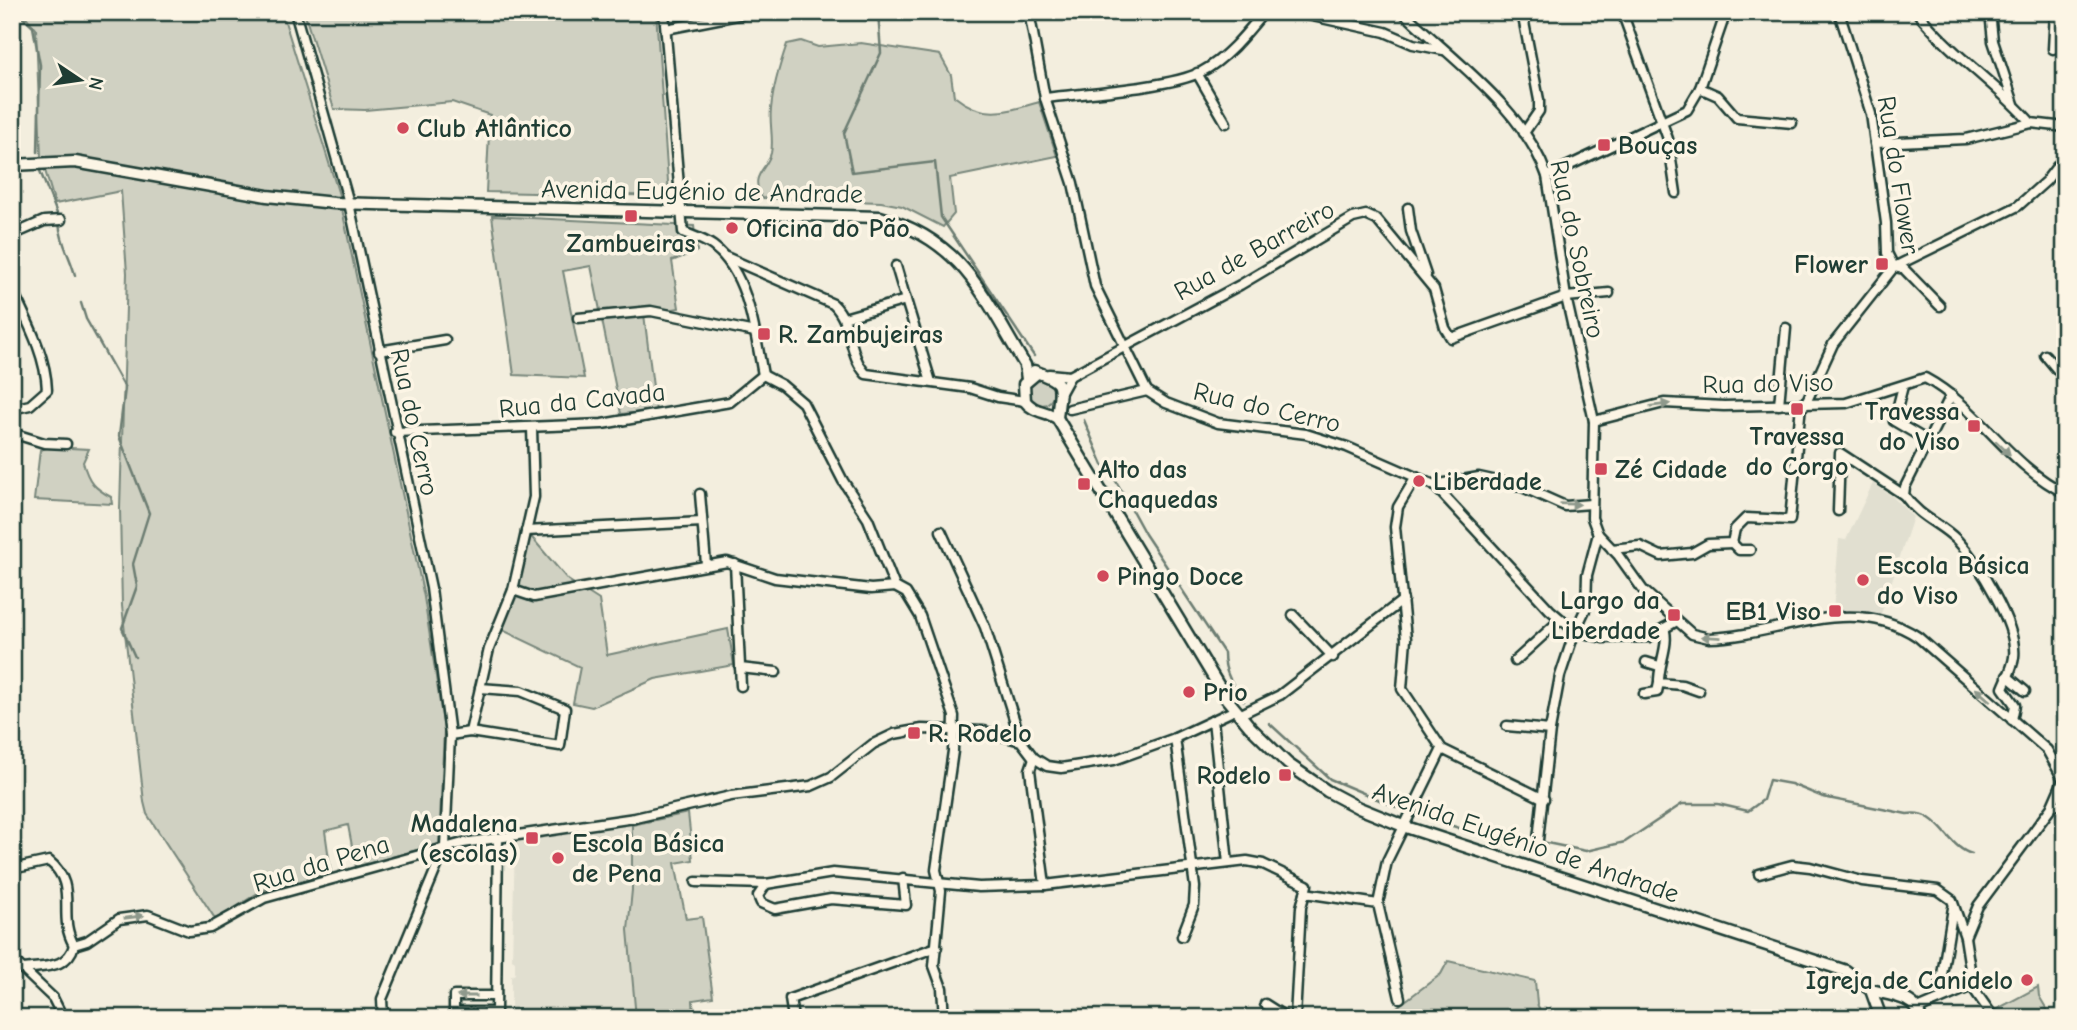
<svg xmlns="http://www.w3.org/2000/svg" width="2077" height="1030" font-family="'Comic Neue',sans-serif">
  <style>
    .built { fill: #e1dfd0 }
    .green { fill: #d0d1c2; stroke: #78877b; stroke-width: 2 }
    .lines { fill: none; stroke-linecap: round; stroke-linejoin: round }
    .stream { stroke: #6c7d72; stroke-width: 2.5 }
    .minor-casing { stroke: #1f3d34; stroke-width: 13 }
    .major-casing { stroke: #1f3d34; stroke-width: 15 }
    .minor { stroke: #fcf5e5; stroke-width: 8 }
    .major { stroke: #fcf5e5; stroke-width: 10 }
    .oneway { fill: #8e998c }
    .poi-dot { fill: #d1495b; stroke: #fcf5e5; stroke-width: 2.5 }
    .labels { text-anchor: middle; stroke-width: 7; stroke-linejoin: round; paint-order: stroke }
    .poi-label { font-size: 26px; font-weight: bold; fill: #1f3d34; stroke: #fcf5e5; text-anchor: start }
    .street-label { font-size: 26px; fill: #1f3d34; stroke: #fcf5e5 }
  </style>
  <rect width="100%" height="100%" fill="#f3eede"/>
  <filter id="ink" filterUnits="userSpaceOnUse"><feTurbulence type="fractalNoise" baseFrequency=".0143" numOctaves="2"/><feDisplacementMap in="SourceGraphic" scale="14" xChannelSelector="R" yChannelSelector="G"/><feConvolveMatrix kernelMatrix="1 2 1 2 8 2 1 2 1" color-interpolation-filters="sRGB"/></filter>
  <g filter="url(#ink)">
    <g class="built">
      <polygon points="1873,483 1893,497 1913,517 1881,614 1833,611 1839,539 1846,540"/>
      <polygon points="632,825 632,890 628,930 636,1018 511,1018 511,976 515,974 515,961 512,959 515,843 517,841"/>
    </g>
    <g class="green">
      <polygon points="22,12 282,12 339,195 424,597 444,730 439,844 356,867 348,825 325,831 331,873 261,891 216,920 147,814 144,802 122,606 120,509 127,273 121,191 55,204 41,157 36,29"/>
      <polygon points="304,12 656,12 669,196 486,192 490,115 452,102 365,110 334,109"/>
      <path d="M801 41 818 47 861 43 940 55 951 75 954 96C984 120 1005 112 1039 102L1057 156 950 178 954 214 943 227 902 206 881 202 762 198C749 174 766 172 771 153 774 140 769 122 771 109 773 87 780 64 787 44Z"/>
      <polygon points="492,216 694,226 697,251 672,261 679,308 644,314 656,411 621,414 591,266 563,271 584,378 514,375"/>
      <circle cx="1041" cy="392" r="13"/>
      <path d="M50 447 89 449 83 462C88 481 94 488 111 497L112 504 34 500 40 450Z"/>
      <polygon points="522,526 568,580 599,600 607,655 728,629 734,665 655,679 592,707 573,703 580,667 494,626 513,575"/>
      <polygon points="688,813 693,860 675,863 686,919 702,917 713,997 693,1000 694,1018 636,1018 628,930 632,890 632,825"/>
      <polygon points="1448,961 1535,981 1537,1004 1544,1018 1385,1016 1441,974"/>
      <polygon points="2038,987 2039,996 2052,1018 2004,1018 1997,1009"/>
    </g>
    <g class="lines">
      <g class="stream">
        <polyline points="17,12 33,27 40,65 38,152"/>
        <polyline points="878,12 881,53 844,133 852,172 935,162 941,217 1034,356"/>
        <polyline points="40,171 58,216"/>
        <path d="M59 223C61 244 70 256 75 275"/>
        <polyline points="81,303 86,319 125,388 119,436 149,513 133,564 137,586 122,628 135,657"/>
        <path d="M1084 420 1103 465 1111 472 1145 534 1224 653C1224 673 1232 684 1244 701"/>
        <polyline points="1269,723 1330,779 1401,809"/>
        <polyline points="1431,819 1512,845 1535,841"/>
        <path d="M1542 842 1586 851 1625 842 1682 804H1718L1748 811 1763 800 1769 780 1791 784 1823 797 1907 814C1939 808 1946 847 1972 854"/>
      </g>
      <defs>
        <g id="minor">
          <polyline points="295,12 349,203 431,588 450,735 445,847 382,999 383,1018"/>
          <path d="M664 12 683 232C693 236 705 240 713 246 749 273 755 334 763 375"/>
          <polyline points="1029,12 1045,98 1073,183 1095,286 1147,391 1166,403 1218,423 1306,434 1347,447 1434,485 1550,610 1575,631 1603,638 1649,637 1675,622"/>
          <polyline points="1294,12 1385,32 1413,44 1443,50"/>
          <path d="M1403 12C1454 61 1523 108 1547 176L1566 297 1594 421 1592 518 1598 534 1618 555 1643 590 1692 634 1709 638C1781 636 1850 592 1918 637L2047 750 2063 779"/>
          <polyline points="1522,12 1539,100 1539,111 1524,133"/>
          <polyline points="1622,12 1668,139 1676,193"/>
          <polyline points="1839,12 1871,114 1886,223 1887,253 1894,267"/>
          <path d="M1917 12C1950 54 1996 83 2031 123L2065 127"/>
          <polyline points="1990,12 1993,41 2014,104"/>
          <polyline points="666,29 753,12"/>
          <polyline points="2053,49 2055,12"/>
          <polyline points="1197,73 1226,123"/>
          <polyline points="1700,88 1718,96 1737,118 1792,123"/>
          <path d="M1045 98C1083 93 1169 88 1201 72 1226 59 1246 34 1264 12"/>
          <polyline points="1875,143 1966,139 2031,123"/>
          <polyline points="1547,176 1687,110 1700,88 1726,12"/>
          <polyline points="1408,208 1411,231 1426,275"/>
          <polyline points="12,235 44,221 61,220"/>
          <path d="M726 257 833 304C853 323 848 355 866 374L970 388 998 397 1025 401"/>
          <polyline points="896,266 906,300"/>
          <polyline points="1894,267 1904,269 1940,306"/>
          <path d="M12 289C27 321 46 355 47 390L30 405 12 409"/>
          <polyline points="578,318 651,311 755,332"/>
          <polyline points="844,318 906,300 931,382"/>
          <polyline points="379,351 445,340"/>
          <polyline points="2045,355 2065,379"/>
          <polyline points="1049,374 1070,376"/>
          <polyline points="763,375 782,385 803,403 843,481 868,519 895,587 906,593 920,616 954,716 953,751 936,870 941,891 934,966 942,988 944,1018"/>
          <polyline points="1903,386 1894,421 1928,441"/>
          <polyline points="1060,394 1070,376 1240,285 1353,218 1366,215 1377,220 1434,289 1445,328 1451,338 1566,297 1609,293"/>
          <path d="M1951 395 1905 487 1904 495C1921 519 1939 522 1957 540 1978 562 2018 626 2014 657 2013 667 2007 678 2003 688L2015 705 2012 720"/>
          <polyline points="1779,405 1786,328"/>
          <polyline points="1805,405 1833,344 1894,267 2018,206 2046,181 2065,156"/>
          <polyline points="1070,409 1147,391"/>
          <path d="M1594 421 1664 403 1724 406 1846 403 1925 378C1979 407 2009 466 2065 493"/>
          <polyline points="395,432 602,424 730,402 763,375"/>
          <polyline points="12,433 44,443 66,444"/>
          <polyline points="1416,477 1398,507 1395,527 1406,639 1402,689 1442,749 1544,799"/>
          <polyline points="1434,485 1479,477 1520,486 1565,506 1591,504"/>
          <polyline points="700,494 706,564"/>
          <polyline points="1838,511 1840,453 1904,495"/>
          <polyline points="526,531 702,522"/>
          <polyline points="941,531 985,627 1021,741"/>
          <polyline points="1732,543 1739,550 1750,550"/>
          <polyline points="1612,549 1640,546 1661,556 1692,553 1708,544 1732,543 1735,529 1746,518 1790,520 1801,405"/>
          <polyline points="735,564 741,686"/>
          <polyline points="513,590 534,597 727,562 775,578 871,589 895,587"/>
          <polyline points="1293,615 1333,657"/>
          <path d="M1664 628C1670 644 1658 665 1659 683L1682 685 1699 691"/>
          <polyline points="1515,661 1560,620"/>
          <polyline points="1646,662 1659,666"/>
          <polyline points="740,668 776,672"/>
          <polyline points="2007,676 2025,691"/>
          <polyline points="1644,694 1657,692 1659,683"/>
          <polyline points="1239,715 1280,695 1403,600"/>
          <polyline points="1213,720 1228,863"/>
          <polyline points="1507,726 1550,730"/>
          <polyline points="470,732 489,649 513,590 534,497 532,428"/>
          <polyline points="450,735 470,732 560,746 565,709 521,691 480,688"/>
          <polyline points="1175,738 1195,887 1194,905 1182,936"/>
          <polyline points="1034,758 1030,770 1045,885"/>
          <polyline points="2053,805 2065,805"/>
          <polyline points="1538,840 1550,730 1560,676 1575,631 1586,608 1587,575 1598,534"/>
          <path d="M12 869 49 861C80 886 56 915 74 945"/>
          <polyline points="1759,874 1792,865 1810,867 1862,881 1938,890 1952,900 1965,937"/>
          <polyline points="696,882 766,884 833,873 979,887 1045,885 1247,861 1263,864 1307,885 1305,893"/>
          <polyline points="766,884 758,896 761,903 775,909 831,899 906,905 903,878"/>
          <polyline points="1378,904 1400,998"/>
          <polyline points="74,945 87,941 119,919 148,915 189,931 210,928 264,898 463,843 635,818 731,796 811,786 831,777 873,744 894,734 922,729 984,731 1021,741 1034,758 1047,766 1061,768 1114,760 1175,738 1235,710"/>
          <polyline points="12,959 53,998 63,1018"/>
          <path d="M24 969C44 966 68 969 74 945"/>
          <polyline points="1940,987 1953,908"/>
          <polyline points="1265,1004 1287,1018"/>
          <polyline points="1918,1009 1972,986"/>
          <polyline points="454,1012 496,1012 498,838"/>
          <polyline points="454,1018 454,996 496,996"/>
          <polyline points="793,1018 790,999 937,947"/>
          <polyline points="1295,1018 1301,907 1305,893 1378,904 1387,861 1442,749"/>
          <polyline points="1994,1018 1973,988 1965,937 1978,906 2051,808 2065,776"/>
        </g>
        <g id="major">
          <path d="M12 165 75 162 267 196 334 203 880 217C964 241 983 296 1025 365L1027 379"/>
          <path d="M1034 371C1067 383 1060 384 1057 418"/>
          <path d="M1037 373 1024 384 1025 401C1033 412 1046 411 1057 418L1226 698 1250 727 1288 764 1327 791 1359 808 1406 827 1846 971 1871 990 1881 1018"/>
          <path d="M1871 990C1889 995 1917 996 1920 1018"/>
        </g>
      </defs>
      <use href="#minor" class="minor-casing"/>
      <use href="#major" class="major-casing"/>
      <use href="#minor" class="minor"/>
      <use href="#major" class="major"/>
    </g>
    <defs><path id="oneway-solid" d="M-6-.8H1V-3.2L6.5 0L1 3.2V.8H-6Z" transform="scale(1.75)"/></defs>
    <g class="oneway">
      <use href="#oneway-solid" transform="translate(1660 405) rotate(-7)"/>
      <use href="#oneway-solid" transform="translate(2003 448) rotate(44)"/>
      <use href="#oneway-solid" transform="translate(1570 504) rotate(2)"/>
      <use href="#oneway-solid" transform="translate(1711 637) rotate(-177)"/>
      <use href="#oneway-solid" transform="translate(1983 695) rotate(-139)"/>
      <use href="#oneway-solid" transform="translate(134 917) rotate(-8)"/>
      <use href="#oneway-solid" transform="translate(467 996) rotate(-180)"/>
    </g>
  </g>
  <g class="poi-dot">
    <circle cx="403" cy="128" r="7"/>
    <rect x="1597" y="138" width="14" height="14" rx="3.5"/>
    <rect x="624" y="209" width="14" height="14" rx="3.5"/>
    <circle cx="732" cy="228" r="7"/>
    <rect x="1875" y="257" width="14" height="14" rx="3.5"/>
    <rect x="757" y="327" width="14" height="14" rx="3.5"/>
    <rect x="1790" y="402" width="14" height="14" rx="3.5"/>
    <rect x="1967" y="419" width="14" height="14" rx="3.5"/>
    <rect x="1594" y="462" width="14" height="14" rx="3.5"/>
    <circle cx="1419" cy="481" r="7"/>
    <rect x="1077" y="477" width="14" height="14" rx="3.5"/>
    <circle cx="1103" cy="576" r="7"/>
    <circle cx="1863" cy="580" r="7"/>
    <rect x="1828" y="604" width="14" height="14" rx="3.5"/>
    <rect x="1667" y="608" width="14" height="14" rx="3.5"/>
    <circle cx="1189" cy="692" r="7"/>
    <rect x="907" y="726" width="14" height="14" rx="3.5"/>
    <rect x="1278" y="768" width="14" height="14" rx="3.5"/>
    <rect x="525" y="831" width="14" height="14" rx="3.5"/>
    <circle cx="558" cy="858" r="7"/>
    <circle cx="2027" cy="980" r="7"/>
  </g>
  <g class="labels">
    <g class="poi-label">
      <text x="417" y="137">Club Atlântico</text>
      <text x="1618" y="154">Bouças</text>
      <text x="746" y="237">Oficina do Pão</text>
      <text x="631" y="252" text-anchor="middle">Zambueiras</text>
      <text x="1868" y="273" text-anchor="end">Flower</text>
      <text x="778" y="343">R. Zambujeiras</text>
      <text x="1960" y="420" text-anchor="end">Travessa<tspan x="1960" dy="30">do Viso</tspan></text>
      <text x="1797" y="445" text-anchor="middle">Travessa<tspan x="1797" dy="30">do Corgo</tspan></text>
      <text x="1098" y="478">Alto das<tspan x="1098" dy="30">Chaquedas</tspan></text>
      <text x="1615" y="478">Zé Cidade</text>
      <text x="1433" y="490">Liberdade</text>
      <text x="1877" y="574">Escola Básica<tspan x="1877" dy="30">do Viso</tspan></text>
      <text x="1117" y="585">Pingo Doce</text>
      <text x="1660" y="609" text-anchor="end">Largo da<tspan x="1660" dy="30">Liberdade</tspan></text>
      <text x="1821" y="620" text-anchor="end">EB1 Viso</text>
      <text x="1203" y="701">Prio</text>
      <text x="928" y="742">R. Rodelo</text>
      <text x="1271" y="784" text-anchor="end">Rodelo</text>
      <text x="518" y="832" text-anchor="end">Madalena<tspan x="518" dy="30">(escolas)</tspan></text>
      <text x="572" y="852">Escola Básica<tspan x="572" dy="30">de Pena</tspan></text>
      <text x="2013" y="989" text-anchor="end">Igreja de Canidelo</text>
    </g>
    <g class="street-label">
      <text transform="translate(1899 175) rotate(81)" y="9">Rua do Flower</text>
      <text transform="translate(702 191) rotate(1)" y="9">Avenida Eugénio de Andrade</text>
      <text transform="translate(1578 249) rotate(78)" y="9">Rua do Sobreiro</text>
      <text transform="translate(1254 250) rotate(-29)" y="9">Rua de Barreiro</text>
      <text transform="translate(1768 383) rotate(-1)" y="9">Rua do Viso</text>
      <text transform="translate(582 400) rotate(-6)" y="9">Rua da Cavada</text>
      <text transform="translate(1267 407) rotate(13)" y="9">Rua do Cerro</text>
      <text transform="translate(415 422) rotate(78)" y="9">Rua do Cerro</text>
      <text transform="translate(1526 842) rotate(19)" y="9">Avenida Eugénio de Andrade</text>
      <text transform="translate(321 863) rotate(-17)" y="9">Rua da Pena</text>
    </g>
  </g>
  <rect width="2077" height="1030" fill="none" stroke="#fcf5e5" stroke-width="42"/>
  <rect x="21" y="21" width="2035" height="988" fill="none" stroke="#1f3d34" stroke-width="2.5" filter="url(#ink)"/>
  <g transform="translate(80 80) rotate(103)" stroke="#fcf5e5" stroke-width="5" paint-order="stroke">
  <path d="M0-5L12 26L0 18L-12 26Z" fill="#1f3d34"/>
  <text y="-10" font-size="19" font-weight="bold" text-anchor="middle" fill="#1f3d34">N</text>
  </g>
</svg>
